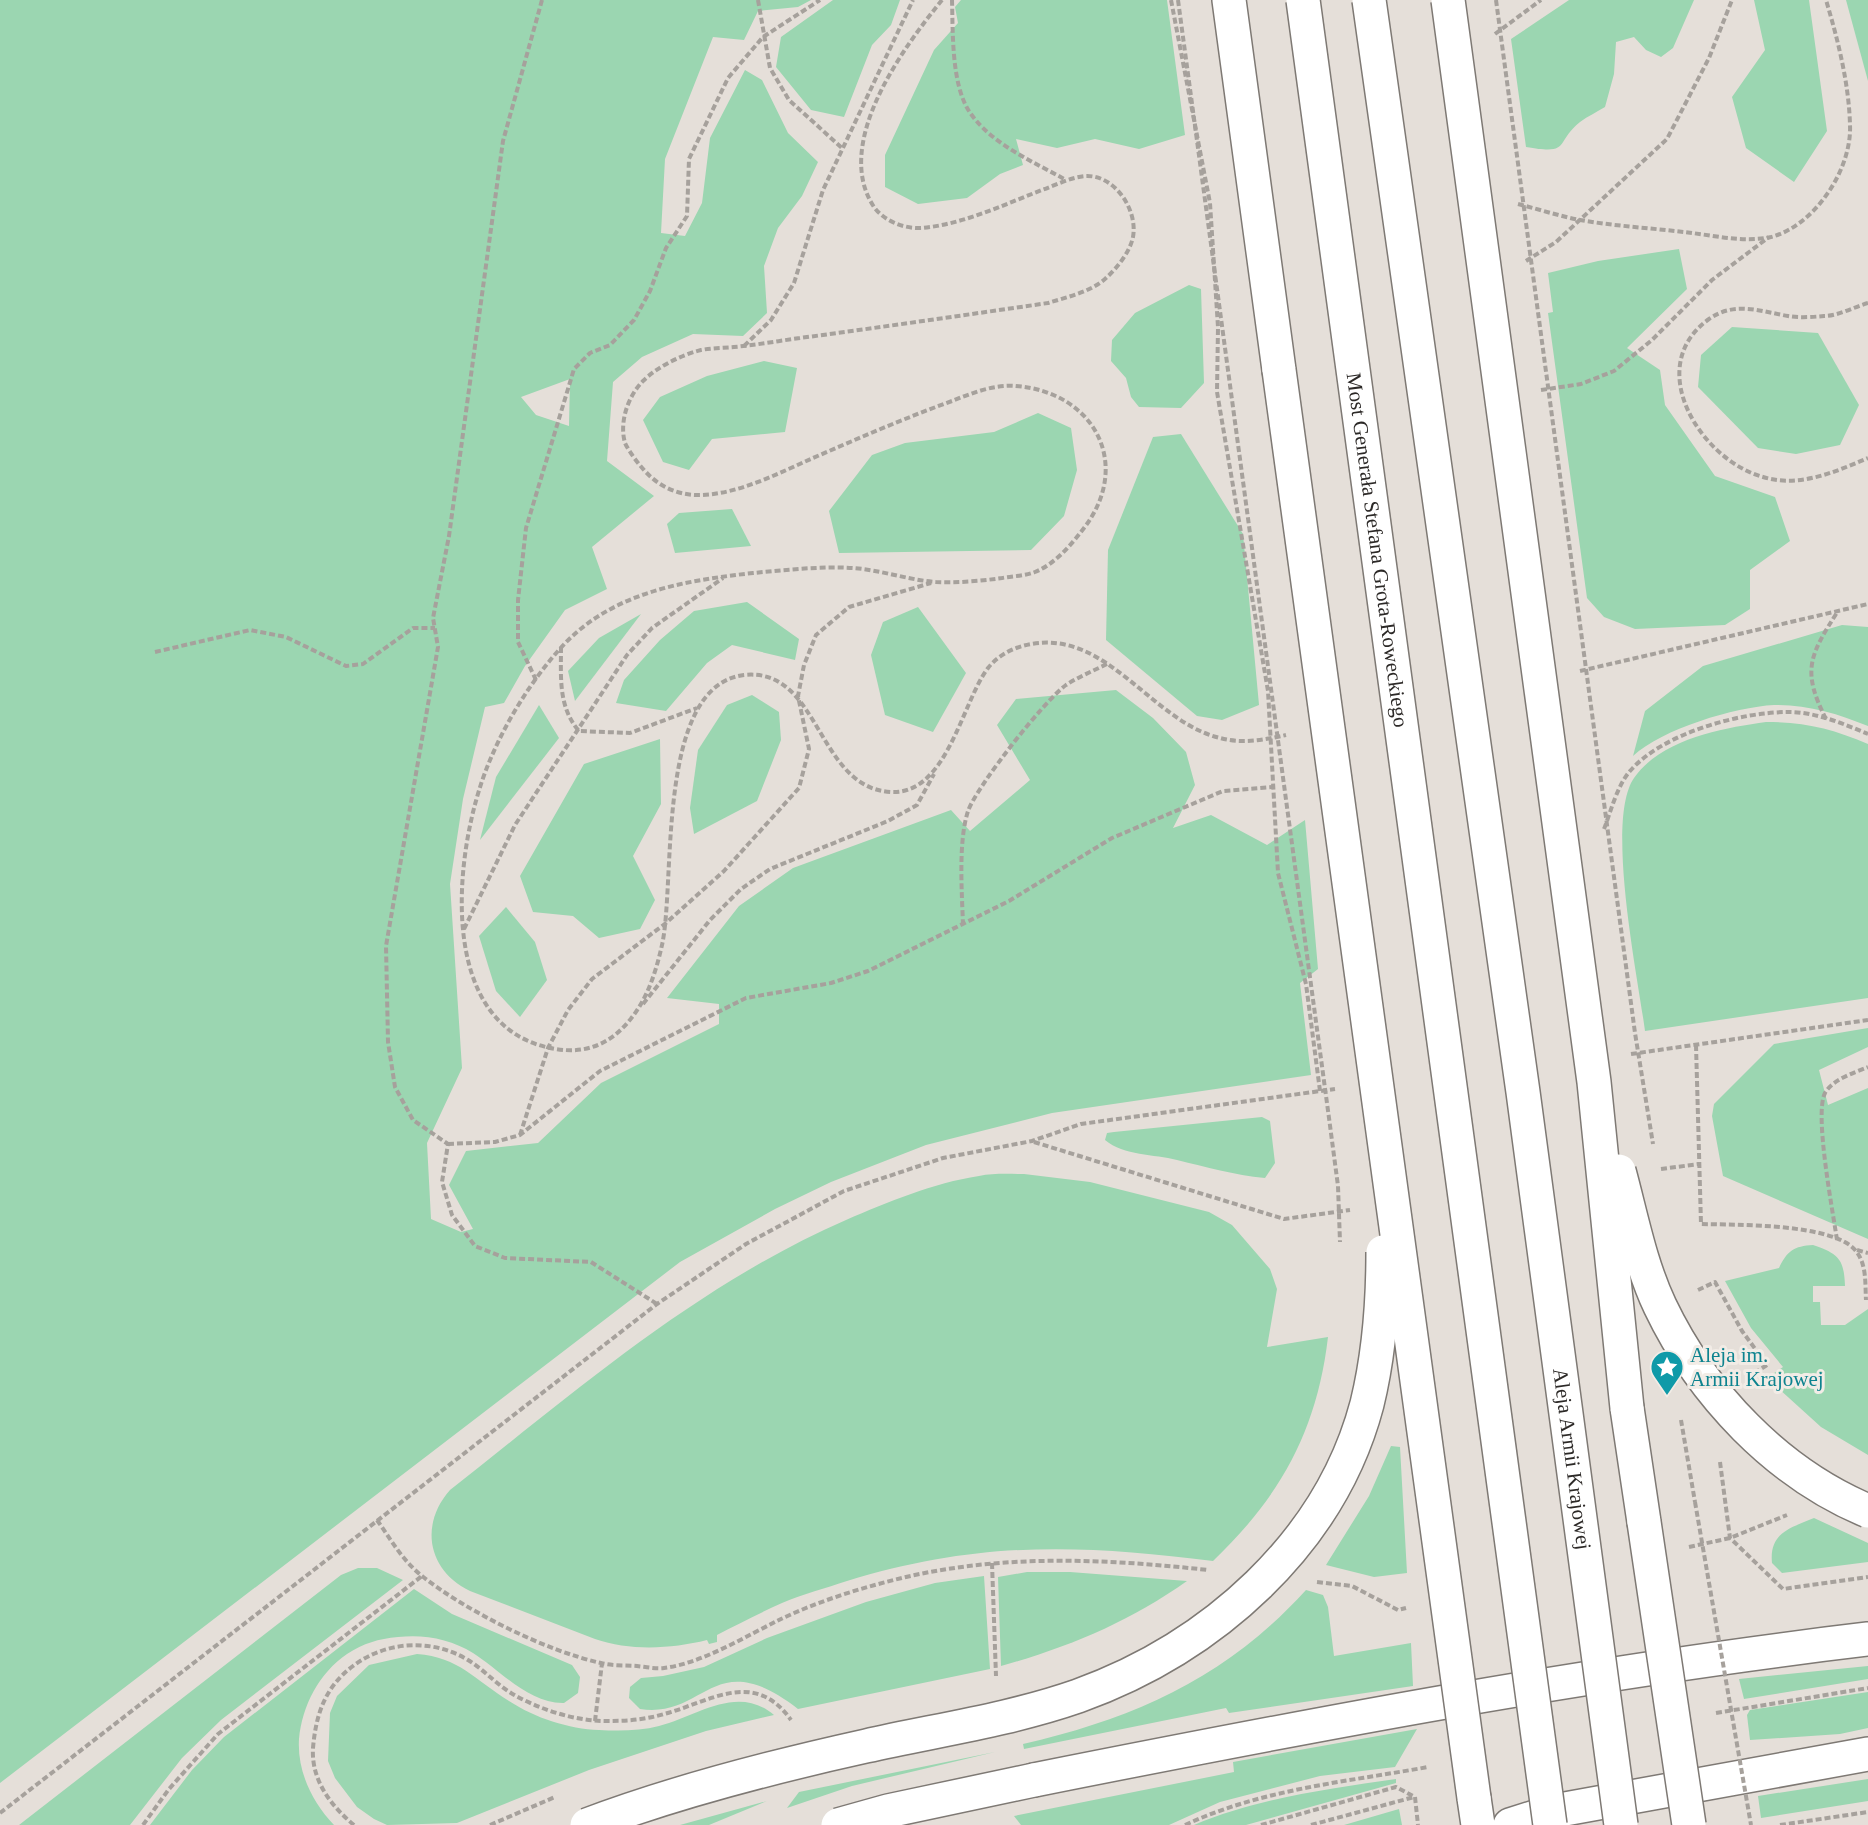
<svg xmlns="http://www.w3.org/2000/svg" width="1868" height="1825" font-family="Georgia,serif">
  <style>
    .green { fill: #9bd6b1; fill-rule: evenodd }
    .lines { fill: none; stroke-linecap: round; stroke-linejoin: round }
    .highway-casing { stroke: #7e7974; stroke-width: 36 }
    .path { stroke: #a6a19c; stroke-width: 4; stroke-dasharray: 6 3; stroke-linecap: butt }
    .highway { stroke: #fff; stroke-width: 33 }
    .highway-bridge-casing { stroke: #7e7974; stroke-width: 36; stroke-linecap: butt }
    .path-bridge { stroke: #a6a19c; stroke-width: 4; stroke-dasharray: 6 3; stroke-linecap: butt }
    .highway-bridge { stroke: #fff; stroke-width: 33 }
    .labels { text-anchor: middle; stroke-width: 6; stroke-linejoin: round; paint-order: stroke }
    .street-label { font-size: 21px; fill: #2c2927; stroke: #f2ece6 }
    .culture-label { font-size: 21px; fill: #0d838f; stroke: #f2ece6; text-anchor: start }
  </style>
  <rect width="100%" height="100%" fill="#e5dfd9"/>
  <g class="green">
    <path d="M0 0H811L798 7 758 11 744 40 713 37 665 159 661 233 685 236 702 203 710 138 745 70 762 80 788 133 818 162 802 196 778 228 764 266 767 313 743 336 693 334 642 357 613 382 607 461 654 496 592 547 607 589 565 610 525 666 504 703 485 707 463 799 450 884 462 1068 427 1143 431 1219 461 1232 473 1229 449 1185 466 1151 538 1143 601 1083 719 1024V1004L667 998 739 906 793 868 951 810 970 831 1030 780 997 725 1016 699 1116 690 1153 718 1186 752 1195 785 1173 828 1211 815 1267 845 1305 820 1318 969 1300 983 1311 1075 1052 1113 926 1145 831 1182 775 1209 680 1262 0 1783ZM570 379 569 426 536 415 521 397Z"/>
    <polygon points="833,0 900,0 891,25 872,45 844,117 811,110 776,67 781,37"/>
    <polygon points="961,0 1167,0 1185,135 1139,149 1095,139 1057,148 1016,139 1023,165 1000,174 967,198 918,204 885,187 885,155 934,50 958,23 955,7"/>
    <path d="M1569 0H1694L1673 48 1661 57 1646 50 1634 37 1616 42 1614 74 1605 107C1597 112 1588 116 1580 122 1554 143 1572 155 1526 147L1511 39Z"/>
    <polygon points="1754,0 1809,0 1827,131 1794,182 1746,148 1732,97 1765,50"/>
    <polygon points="1846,0 1868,0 1868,81"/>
    <polygon points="1679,249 1687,289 1627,348 1660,370 1665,405 1715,476 1775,497 1790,541 1750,570 1750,609 1725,625 1635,629 1604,617 1587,598 1548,313 1553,312 1548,273 1598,261"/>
    <polygon points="1189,285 1201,289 1204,383 1181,408 1139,407 1131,397 1126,378 1111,361 1112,340 1135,313"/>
    <polygon points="1732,327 1818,333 1859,405 1840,445 1796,454 1758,448 1698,387 1701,355"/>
    <polygon points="764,361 797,368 785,432 712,439 689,470 663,462 643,420 660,397 707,376"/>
    <polygon points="1038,413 1071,428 1077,470 1064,516 1031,550 839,553 829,511 872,455 905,443 994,432"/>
    <polygon points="1181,434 1243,534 1259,705 1222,720 1197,716 1106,640 1108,550 1153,437"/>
    <polygon points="732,509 751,546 675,553 667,524 679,513"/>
    <polygon points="747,602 799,639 795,660 732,645 707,663 666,711 616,703 624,680 660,640 694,611"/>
    <polygon points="918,607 966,673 933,732 885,715 871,655 883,622"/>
    <polygon points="641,614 575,701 568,671 599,638"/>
    <path d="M1842 625 1868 627V726C1839 714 1806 704 1774 705 1735 707 1662 729 1633 756L1645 711 1703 666Z"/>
    <polygon points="752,695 779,712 781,740 757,801 694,834 690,808 698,750 727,705"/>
    <polygon points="539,705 559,738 480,840 496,777"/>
    <path d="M1766 722C1805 722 1833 729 1868 744V998L1645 1031C1638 977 1605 820 1634 778 1661 739 1723 728 1766 722Z"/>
    <polygon points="660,739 661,804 633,856 655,900 640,929 599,938 573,916 533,912 520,876 584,764"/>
    <polygon points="506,907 535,942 547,980 520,1017 496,991 479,936"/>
    <polygon points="1868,1028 1868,1047 1819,1070 1828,1105 1868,1088 1868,1239 1723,1176 1712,1116 1714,1104 1774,1044"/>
    <path d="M1262 1117 1270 1121 1275 1163 1265 1178C1234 1175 1206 1167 1177 1160 1154 1154 1124 1156 1105 1140L1107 1133 1114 1132Z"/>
    <path d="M1024 1174 1090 1182 1209 1212 1232 1225 1270 1269 1277 1289 1267 1347 1328 1337C1317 1431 1280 1497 1213 1561 1079 1544 978 1541 847 1581 826 1588 803 1594 782 1603 760 1613 738 1624 717 1635V1642L709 1644 707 1640C671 1649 630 1651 595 1639L470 1591C428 1571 419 1525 450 1490 576 1391 697 1285 846 1220 888 1202 933 1183 979 1176 993 1173 1009 1174 1024 1174Z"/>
    <path d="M1813 1245C1839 1254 1844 1259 1845 1286H1813V1302H1820L1821 1325H1845L1868 1309V1455L1821 1427 1767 1378 1783 1367 1751 1328 1725 1281 1779 1268C1787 1251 1794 1246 1813 1245Z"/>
    <polygon points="1391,1446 1400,1447 1407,1573 1374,1577 1326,1565 1369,1496"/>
    <path d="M1814 1518 1868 1543V1562L1782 1573 1772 1563C1769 1533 1790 1528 1814 1518Z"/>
    <polygon points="358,1568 377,1568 403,1580 221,1720 182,1758 130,1825 19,1825 341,1575"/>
    <path d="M1027 1572H1070L1187 1581C1129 1622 1069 1647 1001 1666L998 1577Z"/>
    <path d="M984 1576 990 1669 798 1709C713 1643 706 1719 640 1709L629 1698 630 1687 641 1678 663 1676 704 1667 767 1638 866 1602 935 1583Z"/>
    <path d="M414 1589 452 1614 572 1665 580 1677 578 1693 564 1703C529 1704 500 1670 473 1653 451 1639 424 1634 398 1637 378 1639 364 1643 347 1654 319 1673 302 1706 299 1739 297 1771 312 1802 334 1825H150L192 1770 224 1737Z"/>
    <path d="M1306 1590 1323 1595 1328 1607 1334 1656 1411 1643 1413 1686 1229 1713 1226 1708 1024 1749 1023 1744C1136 1718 1227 1677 1306 1590Z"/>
    <path d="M417 1654C459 1657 475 1680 509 1701 535 1718 569 1729 599 1730 619 1731 640 1731 659 1726 698 1716 737 1684 774 1715L706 1731 589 1770 457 1823 387 1825 374 1819 357 1807 335 1778 328 1761 330 1713 337 1696 369 1665Z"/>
    <polygon points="1868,1666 1868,1679 1744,1699 1739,1679"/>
    <polygon points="1868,1692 1868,1728 1840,1734 1750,1740 1747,1715 1750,1710"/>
    <polygon points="1417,1729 1395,1767 1320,1776 1220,1802 1169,1825 1021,1825 1014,1816 1234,1772 1233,1762"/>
    <polygon points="995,1752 852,1786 787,1808 799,1792"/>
    <path d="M1396 1779V1783L1246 1825H1194C1258 1798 1328 1789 1396 1779Z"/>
    <polygon points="1868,1779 1868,1801 1761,1818 1758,1796"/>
    <polygon points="767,1801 709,1825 680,1825"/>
    <polygon points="1399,1809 1402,1825 1344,1825"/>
  </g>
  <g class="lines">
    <defs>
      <g id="highway">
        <polyline points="1229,0 1279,370"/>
        <polyline points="1627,1408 1644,1522"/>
        <path d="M1034 1780C1310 1725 1588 1672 1868 1639"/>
        <polyline points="1474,1798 1478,1825"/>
        <polyline points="1510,1825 1554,1811 1868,1754"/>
      </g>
    </defs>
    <use href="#highway" class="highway-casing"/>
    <g class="path">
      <polyline points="542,0 503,141 449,536 433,618 438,647 386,946 388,1042 395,1087 413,1120 448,1144 442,1182 452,1215 475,1246 505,1258 591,1262 657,1304"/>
      <polyline points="758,0 770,68 789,100 842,148"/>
      <path d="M942 0C903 48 832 144 874 207 884 221 904 229 922 228 964 224 1003 205 1042 190 1056 185 1071 177 1086 176 1115 175 1138 210 1133 237 1130 252 1117 268 1106 278 1091 292 1067 297 1048 303 965 315 883 327 800 338 778 341 756 345 734 347 723 348 712 348 701 350 681 355 657 367 643 381 628 396 619 422 625 443 628 450 639 465 644 470 660 488 680 496 703 495 741 493 779 473 813 458 859 438 905 418 952 401 972 393 995 384 1016 386 1094 392 1133 464 1084 528 1071 545 1055 564 1035 572 1025 576 1013 576 1002 578 981 581 957 583 936 582 908 580 881 570 853 568 821 566 786 570 753 573 681 581 608 593 558 651 529 684 504 725 488 765 454 848 433 1030 556 1049 586 1054 610 1044 629 1021 647 1000 656 972 662 945 676 882 655 686 744 675 821 667 816 788 891 792 947 795 962 702 988 668 999 654 1015 647 1031 644 1108 630 1152 722 1220 738 1242 744 1264 740 1286 735"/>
      <path d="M952 0C953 32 951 87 971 114 993 145 1034 162 1066 180"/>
      <polyline points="1171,0 1210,203 1218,327 1217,392 1268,691 1278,873 1306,984 1320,1091"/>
      <polyline points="1495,34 1541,0"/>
      <path d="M1518 204C1538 209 1559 216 1580 220 1614 226 1650 228 1684 232 1712 235 1743 243 1771 237 1814 226 1852 170 1850 125 1849 84 1838 40 1826 0"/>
      <polyline points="1526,261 1556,242 1667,139 1709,58 1732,0"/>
      <path d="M1868 303C1854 307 1838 316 1824 316 1813 317 1799 318 1788 316 1759 311 1735 301 1709 319 1642 367 1701 460 1763 477 1799 488 1835 472 1868 458"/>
      <polyline points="744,346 771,320 794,283 823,190 913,0"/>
      <polyline points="1541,390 1581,384 1614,371 1652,340 1712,280 1769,237"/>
      <path d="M561 647C561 677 558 707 579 731L630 733 697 708"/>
      <polyline points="155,652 250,630 286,637 346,666 363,664 413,628 435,628"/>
      <polyline points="1580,671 1868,604"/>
      <polyline points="536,680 518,642 518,600 526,528 574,369 590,353 610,345 634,320 650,291 666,248 687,216 689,159 728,78 763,37 820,0"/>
      <path d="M1826 719C1801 670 1810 655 1838 611"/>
      <path d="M1604 829C1611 811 1617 786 1630 771 1663 733 1740 712 1789 712 1816 712 1844 724 1868 734"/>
      <path d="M963 925C962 893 958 842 968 811 977 786 1044 701 1066 685 1078 677 1093 671 1107 664"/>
      <polyline points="464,929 515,825 627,655 652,628 723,578"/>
      <polyline points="643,1004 710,920 741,889 770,869 888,821 917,805 934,774"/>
      <path d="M1696 1045 1701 1224C1735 1225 1834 1223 1856 1251 1867 1265 1865 1284 1866 1300"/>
      <polyline points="1631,1054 1868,1020"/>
      <polyline points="520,1135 548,1048 568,1010 592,979 666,923 724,871 799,788 809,749 798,696 804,665 816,635 849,607 931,583"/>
      <polyline points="1034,1142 1284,1219 1350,1210"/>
      <polyline points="448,1144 495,1142 520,1135 600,1071 746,998 831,983 868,971 1009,901 1112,838 1223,791 1273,787"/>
      <polyline points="1661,1169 1699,1164"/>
      <path d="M1837 1240C1833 1212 1814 1114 1825 1093 1833 1079 1854 1073 1868 1067"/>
      <polyline points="1857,1250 1868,1253"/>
      <polyline points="1698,1290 1715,1282 1742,1331 1767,1365 1753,1374"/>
      <polyline points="1681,1420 1695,1502"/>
      <polyline points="1720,1462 1730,1538 1783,1589 1868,1577"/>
      <path d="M377 1520C391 1540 403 1561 422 1576 466 1611 546 1651 601 1663 612 1666 625 1665 637 1666 646 1667 656 1669 664 1668 703 1663 746 1636 781 1619 821 1600 864 1587 906 1577 1006 1554 1107 1559 1208 1570"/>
      <polyline points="1689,1547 1730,1538 1787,1515"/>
      <polyline points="992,1563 996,1676"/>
      <polyline points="1317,1582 1352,1586 1398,1610 1406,1608"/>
      <polyline points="1716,1713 1868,1688"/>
      <polyline points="595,1721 602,1663"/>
      <polyline points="1415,1797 1418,1825"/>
      <polyline points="0,1813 657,1304 746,1244 844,1191 943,1158 1032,1141 1081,1124 1335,1089"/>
      <polyline points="143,1825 169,1789 218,1734 422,1576"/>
      <path d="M354 1825C331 1806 311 1780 313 1748 316 1714 325 1687 353 1666 386 1641 432 1638 468 1660 483 1669 495 1683 511 1693 538 1709 574 1721 606 1721 626 1721 644 1720 664 1714 710 1702 754 1668 791 1720"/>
      <path d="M1185 1825C1262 1789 1346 1782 1428 1767"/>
      <polyline points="1261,1825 1396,1787 1415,1797"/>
      <polyline points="1311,1825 1414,1797"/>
      <polyline points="1780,1825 1868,1812"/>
    </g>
    <use href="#highway" class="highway"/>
    <defs>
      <g id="highway-bridge">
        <path id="s1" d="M1303 0 1550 1825"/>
        <path id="s2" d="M1369 0 1523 1092 1621 1825"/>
        <polyline points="1448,0 1594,1082 1627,1408"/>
        <polyline points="1279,370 1474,1798"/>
        <path d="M1619 1171C1631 1215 1640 1264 1660 1306 1702 1394 1777 1473 1868 1511"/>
        <polyline points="1644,1522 1689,1825"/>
        <path d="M587 1825C677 1791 771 1767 866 1746 937 1730 1009 1720 1078 1696 1211 1648 1330 1544 1367 1404 1379 1355 1383 1302 1383 1252"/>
        <polyline points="838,1825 888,1811 1034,1780"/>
      </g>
    </defs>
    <use href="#highway-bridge" class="highway-bridge-casing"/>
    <g class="path-bridge">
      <polyline points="1178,0 1329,1118 1338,1186 1340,1242"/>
      <polyline points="1496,0 1635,1033 1653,1144"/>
      <polyline points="1695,1502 1751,1825"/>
      <polyline points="490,1825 555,1797"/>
    </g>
    <use href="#highway-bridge" class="highway-bridge"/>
  </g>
  <defs>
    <symbol id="sight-pin" viewBox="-11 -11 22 30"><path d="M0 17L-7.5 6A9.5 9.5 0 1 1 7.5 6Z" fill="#0f9aa8" stroke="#f2ece6"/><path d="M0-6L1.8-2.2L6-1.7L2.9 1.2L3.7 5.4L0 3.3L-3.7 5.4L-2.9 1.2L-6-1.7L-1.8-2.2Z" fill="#fff"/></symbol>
  </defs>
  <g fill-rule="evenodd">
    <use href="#sight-pin" x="1648" y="1348" width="38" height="52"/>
  </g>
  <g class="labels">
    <g class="street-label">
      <text dy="7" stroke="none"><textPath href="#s1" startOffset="555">Most Generała Stefana Grota-Roweckiego</textPath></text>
      <text dy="7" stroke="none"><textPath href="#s2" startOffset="1473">Aleja Armii Krajowej</textPath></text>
    </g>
    <g class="culture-label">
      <text x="1690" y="1362">Aleja im.<tspan x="1690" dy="24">Armii Krajowej</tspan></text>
    </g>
  </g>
</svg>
